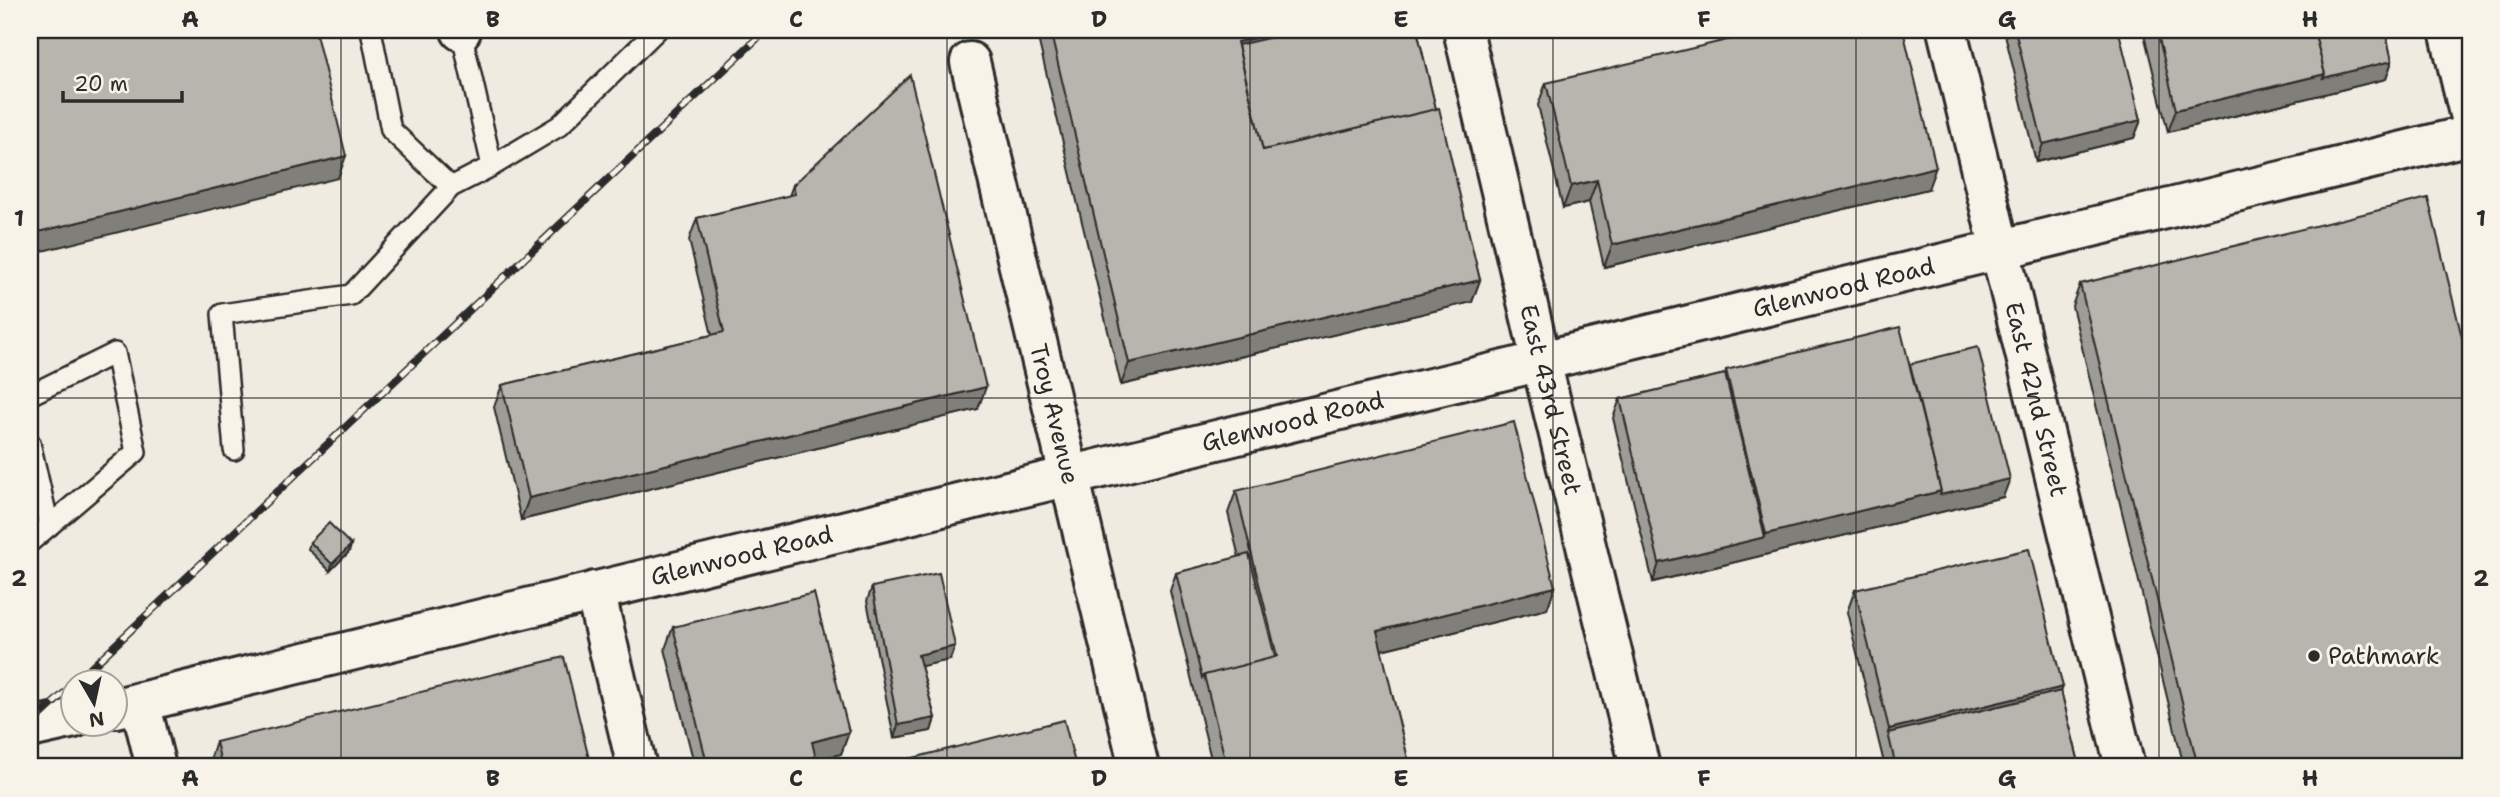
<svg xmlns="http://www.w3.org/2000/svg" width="2500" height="797" font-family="'Shantell Sans',sans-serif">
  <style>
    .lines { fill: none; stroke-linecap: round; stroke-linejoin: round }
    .lane-casing { stroke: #2b2b2b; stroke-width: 24 }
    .street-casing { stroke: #2b2b2b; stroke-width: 44 }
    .lane { stroke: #f7f3e8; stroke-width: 19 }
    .street { stroke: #f7f3e8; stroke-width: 38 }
    .rail-casing { stroke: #2b2b2b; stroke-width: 8 }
    .rail { stroke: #f7f3e8; stroke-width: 5; stroke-dasharray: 16; stroke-linecap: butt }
    .wall { fill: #9e9c96; stroke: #2b2b2b; stroke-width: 2 }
    .shaded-wall { fill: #817f7a; stroke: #2b2b2b; stroke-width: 2 }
    .building { fill: #b8b5ae; stroke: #2b2b2b; stroke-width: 2 }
    .grid { fill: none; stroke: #2b2b2b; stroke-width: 2; stroke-opacity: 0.55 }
    .poi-dot { fill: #2b2b2b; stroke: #f7f3e8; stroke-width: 2.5 }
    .labels { text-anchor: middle; stroke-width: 6; stroke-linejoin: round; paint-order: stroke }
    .street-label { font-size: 24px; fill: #2b2b2b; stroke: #f7f3e8 }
    .poi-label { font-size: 24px; fill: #2b2b2b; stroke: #f7f3e8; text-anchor: start }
    .neatline { fill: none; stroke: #2b2b2b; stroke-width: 2.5 }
    .grid-label { font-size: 23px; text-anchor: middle; font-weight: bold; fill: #2b2b2b }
  </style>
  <rect width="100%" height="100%" fill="#efebe0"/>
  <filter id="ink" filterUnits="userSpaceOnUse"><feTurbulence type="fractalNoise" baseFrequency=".0143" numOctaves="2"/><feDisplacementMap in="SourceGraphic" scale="14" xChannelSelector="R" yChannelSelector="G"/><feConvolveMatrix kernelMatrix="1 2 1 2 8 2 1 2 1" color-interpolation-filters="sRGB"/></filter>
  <g filter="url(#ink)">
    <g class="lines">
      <defs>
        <g id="lane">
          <polyline points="371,30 391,130 451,187"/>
          <polyline points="461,31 492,166"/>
          <polyline points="30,395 115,353 136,452 30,542"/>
          <polyline points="30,443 49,526"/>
          <polyline points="234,450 222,314 351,295 451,187 492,166 559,126 657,30"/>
        </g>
        <g id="street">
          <polyline points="461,30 461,31"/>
          <path id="s1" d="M1463 30 1541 361 1640 767"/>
          <path id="s2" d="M1947 30 2125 767"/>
          <polyline points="2449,30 2470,118"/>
          <path id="s3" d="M970 62 1139 767"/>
          <polyline points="595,591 637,767"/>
          <polyline points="140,702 156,767"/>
          <path id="s4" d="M116 708 2470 135"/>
          <polyline points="30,728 74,718"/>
        </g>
      </defs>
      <use href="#lane" class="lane-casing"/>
      <use href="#street" class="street-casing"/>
      <use href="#lane" class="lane"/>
      <use href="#street" class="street"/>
      <defs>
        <g id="rail">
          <polyline points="76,682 766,30"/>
          <polyline points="30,725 74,684"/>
        </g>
      </defs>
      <use href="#rail" class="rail-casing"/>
      <use href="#rail" class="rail"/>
    </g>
    <g class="wall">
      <polygon points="1036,30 1417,30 1436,109 1480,280 1472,302 1121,385"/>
      <polygon points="2004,30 2117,30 2141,120 2134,138 2036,162"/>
      <polygon points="2143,30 2385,30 2392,61 2386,79 2168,132"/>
      <polygon points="1546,83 1928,189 1604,267 1589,202 1563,208 1538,105"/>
      <polygon points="793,185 978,409 521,520 494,407 502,385 712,335 689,240 697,218 789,196"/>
      <polygon points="2080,284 2470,767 2184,767 2072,306"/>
      <polygon points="1910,364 2003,497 1653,582 1613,418 1620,399 1725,374 1726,370"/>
      <polygon points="1236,491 1555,587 1547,609 1381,650 1410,767 1213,767 1170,591 1176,573 1239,557 1228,513"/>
      <polygon points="310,542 351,545 349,552 330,571 308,549"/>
      <polygon points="872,587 950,660 921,666 935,718 931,731 894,738 867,601"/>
      <polygon points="1855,590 2061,691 2080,767 1885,767 1847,612"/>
      <polygon points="673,627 849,732 841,754 816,760 818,767 695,767 665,649"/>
      <polygon points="216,742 591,767 211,767 210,760"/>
    </g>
    <g class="shaded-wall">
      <polygon points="1289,30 1373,30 1240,62 1237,42"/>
      <polygon points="2392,61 2386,79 2168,132 2176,110 2325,74"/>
      <polygon points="2141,120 2134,138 2036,162 2043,144"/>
      <polygon points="346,156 338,178 30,254 30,234"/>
      <polygon points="1936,167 1928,189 1604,267 1612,245"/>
      <polygon points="1597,180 1589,202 1563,208 1571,186"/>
      <polygon points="1480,280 1472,302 1121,385 1129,363"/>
      <polygon points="986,387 978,409 521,520 529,498"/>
      <polygon points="2010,479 2003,497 1653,582 1659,563 1765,537 1766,534 1941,491"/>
      <polygon points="351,545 349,552 330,571 332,564"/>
      <polygon points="1555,587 1547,609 1369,653 1377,631"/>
      <polygon points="955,646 950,660 913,668 918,655"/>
      <polygon points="2063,687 2055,709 1888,733 1889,729"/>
      <polygon points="935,718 931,731 894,738 898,725"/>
      <polygon points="849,732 841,754 804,763 812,742"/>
    </g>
    <g class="building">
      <polygon points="30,30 315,30 346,156 30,234"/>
      <polygon points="1050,30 1289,30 1237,42 1263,150 1439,108 1480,280 1129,363"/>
      <polygon points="1303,30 1417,30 1436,109 1263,150 1238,45"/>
      <polygon points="1769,30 1903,30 1936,167 1612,245 1597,180 1571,186 1546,83"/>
      <polygon points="2015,30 2117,30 2120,36 2141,120 2043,144"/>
      <polygon points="2157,30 2314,30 2325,74 2176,110"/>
      <polygon points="2314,30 2385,30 2392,61 2323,78 2325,74"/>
      <polygon points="910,75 986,387 529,498 502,385 724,332 697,218 795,194 793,185"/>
      <polygon points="2428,198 2470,370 2470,767 2198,767 2080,284"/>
      <polygon points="1900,327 1941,491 1766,534 1726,370"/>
      <polygon points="1978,347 2010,479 1940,495 1941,491 1910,364"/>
      <polygon points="1725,374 1765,537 1659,563 1620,399"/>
      <polygon points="1514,422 1555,587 1377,631 1410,767 1227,767 1204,675 1277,656 1236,491"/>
      <polygon points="329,523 351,545 332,564 310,542"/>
      <polygon points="2029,549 2063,687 1889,729 1855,590"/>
      <polygon points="1249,554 1275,657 1204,675 1202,678 1176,573"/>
      <polygon points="939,573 955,646 918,655 935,718 898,725 872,587"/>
      <polygon points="814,593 849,732 812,742 818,767 708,767 673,627"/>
      <polygon points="564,657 591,767 222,767 216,742"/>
      <polygon points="2061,691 2080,767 1896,767 1888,733"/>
      <polygon points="1064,720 1076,767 890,767 889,764"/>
    </g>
  </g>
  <path class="grid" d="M341 30V767M644 30V767M947 30V767M1250 30V767M1553 30V767M1856 30V767M2159 30V767M30 398H2470"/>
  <circle class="poi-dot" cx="2314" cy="656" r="7"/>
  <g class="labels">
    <g class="street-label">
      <text dy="8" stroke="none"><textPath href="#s4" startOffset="1778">Glenwood Road</textPath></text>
      <text dy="8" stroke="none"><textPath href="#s1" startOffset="380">East 43rd Street</textPath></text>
      <text dy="8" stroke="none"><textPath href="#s2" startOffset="380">East 42nd Street</textPath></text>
      <text dy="8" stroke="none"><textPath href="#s3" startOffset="362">Troy Avenue</textPath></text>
      <text dy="8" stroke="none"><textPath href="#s4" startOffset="1211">Glenwood Road</textPath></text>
      <text dy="8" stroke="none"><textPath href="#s4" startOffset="644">Glenwood Road</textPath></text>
    </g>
    <g class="poi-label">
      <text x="2328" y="664">Pathmark</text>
    </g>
  </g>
  <rect width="2500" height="797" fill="none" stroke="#f7f3e8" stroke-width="77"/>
  <g transform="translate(94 703) rotate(171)"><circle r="33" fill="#f7f3e8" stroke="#a5a39c" stroke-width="2"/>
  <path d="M0-5L12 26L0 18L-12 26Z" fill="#2b2b2b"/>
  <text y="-10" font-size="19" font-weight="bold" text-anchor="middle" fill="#2b2b2b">N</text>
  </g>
  <path d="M63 91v10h119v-10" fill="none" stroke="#2b2b2b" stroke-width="3.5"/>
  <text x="74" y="91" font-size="21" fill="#2b2b2b" stroke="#f7f3e8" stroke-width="5" paint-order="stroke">20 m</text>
  <rect x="38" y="38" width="2424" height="720" class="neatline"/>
  <g class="grid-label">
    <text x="190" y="27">A</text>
    <text x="493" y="27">B</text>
    <text x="796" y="27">C</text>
    <text x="1099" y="27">D</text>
    <text x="1401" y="27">E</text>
    <text x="1704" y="27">F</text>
    <text x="2007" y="27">G</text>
    <text x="2310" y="27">H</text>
    <text x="19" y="226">1</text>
    <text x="2481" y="226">1</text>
    <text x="19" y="586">2</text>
    <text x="2481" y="586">2</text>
    <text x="190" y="786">A</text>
    <text x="493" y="786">B</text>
    <text x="796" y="786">C</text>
    <text x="1099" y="786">D</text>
    <text x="1401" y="786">E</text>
    <text x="1704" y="786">F</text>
    <text x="2007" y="786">G</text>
    <text x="2310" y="786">H</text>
  </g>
</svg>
